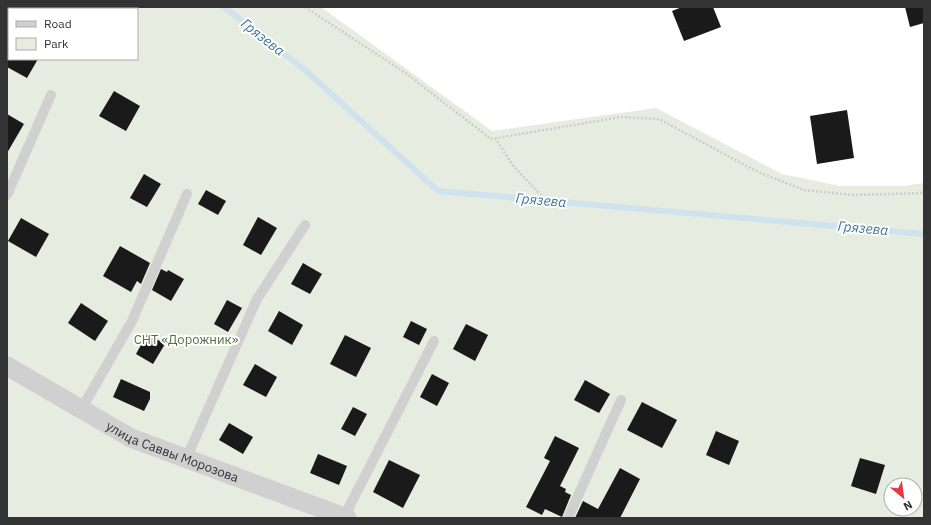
<svg xmlns="http://www.w3.org/2000/svg" width="931" height="525" font-family="'IBM Plex Sans',sans-serif">
  <style>
    .green { fill: #e6ecdf; fill-rule: evenodd }
    .lines { fill: none; stroke-linecap: round; stroke-linejoin: round }
    .stream { stroke: #cfe2ee; stroke-width: 6 }
    .building { fill: #1a1a1a }
    .path { stroke: #cdcdcd; stroke-width: 2.5; stroke-dasharray: 2 2; stroke-linecap: butt }
    .service { stroke: #d0d0d0; stroke-width: 10 }
    .minor { stroke: #d0d0d0; stroke-width: 19 }
    .labels { text-anchor: middle; stroke-width: 4; stroke-linejoin: round; paint-order: stroke }
    .park-label { font-size: 13px; fill: #56703f; stroke: #fff }
    .street-label { font-size: 13px; fill: #333; stroke: #fff }
    .water-label { font-size: 14px; font-style: italic; fill: #3f7597; stroke: #fff }
  </style>
  <rect width="100%" height="100%" fill="#fff"/>
  <path class="green" d="M7 7H321L492 131 656 108 782 174 840 186H903L924 183V518H7ZM9 9H137V59H9ZM891 485H915V509H891Z"/>
  <g class="lines">
    <polyline class="stream" points="224,7 304,69 438,191 924,234"/>
  </g>
  <g class="building">
    <polygon points="682,7 713,7 721,27 684,41 672,11"/>
    <polygon points="905,7 924,7 924,23 910,27"/>
    <polygon points="7,59 38,59 27,78 7,67"/>
    <polygon points="114,91 140,106 126,131 99,116"/>
    <polygon points="847,110 854,158 817,164 810,116"/>
    <polygon points="7,114 24,124 7,153"/>
    <polygon points="144,174 161,184 147,207 130,198"/>
    <polygon points="206,190 226,201 218,215 198,204"/>
    <polygon points="258,217 277,228 261,255 243,245"/>
    <polygon points="21,218 49,234 36,257 8,241"/>
    <polygon points="120,246 150,263 141,284 137,281 131,292 103,276"/>
    <polygon points="303,263 322,274 310,294 291,284"/>
    <polygon points="161,269 167,272 168,270 184,279 171,301 152,290"/>
    <polygon points="227,300 242,308 228,332 214,324"/>
    <polygon points="81,303 108,321 95,341 68,323"/>
    <polygon points="279,311 303,325 292,345 268,331"/>
    <polygon points="411,321 427,329 419,345 403,337"/>
    <polygon points="466,324 488,335 475,361 453,349"/>
    <polygon points="147,334 165,344 153,364 136,354"/>
    <polygon points="345,335 371,348 356,377 330,364"/>
    <polygon points="255,364 277,377 266,397 243,385"/>
    <polygon points="432,374 449,383 437,406 420,397"/>
    <polygon points="121,379 150,392 150,399 144,411 113,397"/>
    <polygon points="585,380 610,394 599,413 574,400"/>
    <polygon points="642,402 677,420 662,448 627,430"/>
    <polygon points="353,407 367,414 355,436 341,429"/>
    <polygon points="229,423 253,437 243,454 219,440"/>
    <polygon points="716,431 739,441 729,465 706,455"/>
    <polygon points="555,436 579,448 560,486 566,489 565,492 571,495 562,517 545,509 542,515 526,507 550,461 544,458"/>
    <polygon points="318,454 347,466 339,485 310,473"/>
    <polygon points="860,458 885,465 876,494 851,486"/>
    <polygon points="389,460 420,475 403,508 373,492"/>
    <polygon points="620,468 640,479 620,518 575,518 583,501 598,509"/>
  </g>
  <g class="lines">
    <g class="path">
      <polyline points="305,7 407,74 491,139 621,117 659,119 756,171 804,190 854,195 924,193"/>
      <polyline points="495,138 514,167 541,195"/>
    </g>
    <g class="service">
      <polyline points="7,195 51,95"/>
      <polyline points="81,410 132,321 187,194"/>
      <polyline points="186,459 257,299 305,225"/>
      <polyline points="344,517 434,341"/>
      <polyline points="568,518 621,400"/>
    </g>
    <path class="minor" id="s1" d="M7 366 131 438 347 518"/>
  </g>
  <g class="labels">
    <g class="park-label">
      <text x="186" y="344">СНТ «Дорожник»</text>
    </g>
    <g class="street-label">
      <text dy="5" stroke="none"><textPath href="#s1" startOffset="187">улица Саввы Морозова</textPath></text>
    </g>
    <g class="water-label">
      <text transform="translate(263 37) rotate(38)" y="5">Грязева</text>
      <text transform="translate(541 200) rotate(5)" y="5">Грязева</text>
      <text transform="translate(863 228) rotate(5)" y="5">Грязева</text>
    </g>
  </g>
  <rect width="931" height="525" fill="none" stroke="#333333" stroke-width="16"/>
  <rect x="8" y="8" width="130" height="52" fill="#ffffff" stroke="#adadad"/>
  <rect x="16" y="21" width="20" height="6" fill="#d0d0d0" stroke="#adadad"/>
  <text x="44" y="28" font-size="12" fill="#333333">Road</text>
  <rect x="16" y="38" width="20" height="12" fill="#e6ecdf" stroke="#adadad"/>
  <text x="44" y="48" font-size="12" fill="#333333">Park</text>
  <g transform="translate(903 497) rotate(151)"><circle r="19" fill="#ffffff" stroke="#adadad"/>
  <path d="M0-3L7 15L0 10L-7 15Z" fill="#e63946"/>
  <text y="-6" font-size="11" font-weight="bold" text-anchor="middle" fill="#333333">N</text>
  </g>
</svg>
